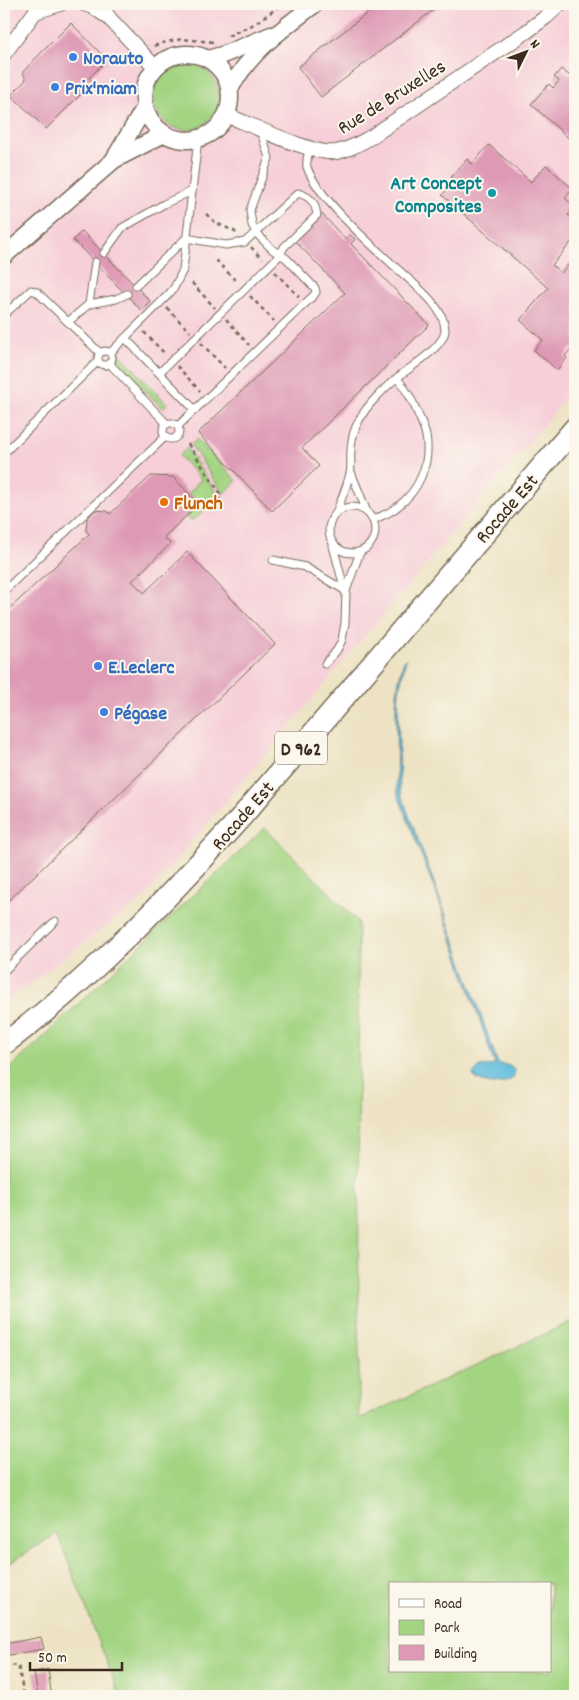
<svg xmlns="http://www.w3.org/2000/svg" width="579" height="1700" font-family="Dekko,sans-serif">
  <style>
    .built { fill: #f6cfd8 }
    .green { fill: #a3d482; stroke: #6f7f50; fill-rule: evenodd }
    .water { fill: #5fbbdd; stroke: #4d727e }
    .building { fill: #de9ab5 }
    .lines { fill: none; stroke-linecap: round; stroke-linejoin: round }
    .service-casing { stroke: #796b58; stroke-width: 9 }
    .minor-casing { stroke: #796b58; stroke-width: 16 }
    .tertiary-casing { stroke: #796b58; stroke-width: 19 }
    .primary-casing { stroke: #796b58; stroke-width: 24 }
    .path { stroke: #796b58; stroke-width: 2.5; stroke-dasharray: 4 4; stroke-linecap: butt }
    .service { stroke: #fff; stroke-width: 7 }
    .minor { stroke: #fff; stroke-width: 14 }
    .tertiary { stroke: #fff; stroke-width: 16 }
    .primary { stroke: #fff; stroke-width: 21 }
    .shop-dot { fill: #3f7fe0; stroke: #fbf7ec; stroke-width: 2 }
    .culture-dot { fill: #0f9aa8; stroke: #fbf7ec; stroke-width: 2 }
    .food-dot { fill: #e8710a; stroke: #fbf7ec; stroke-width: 2 }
    .labels { text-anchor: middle; stroke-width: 4; stroke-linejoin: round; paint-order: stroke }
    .shield { fill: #fbf7ec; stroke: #75685c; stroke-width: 1 }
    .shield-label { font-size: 19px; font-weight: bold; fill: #3b2a1e }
    .shop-label { font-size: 20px; font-weight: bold; fill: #366cbe; stroke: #fbf7ec; text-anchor: start }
    .street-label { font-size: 20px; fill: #3b2a1e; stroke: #fbf7ec }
    .culture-label { font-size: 20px; font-weight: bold; fill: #0d838f; stroke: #fbf7ec; text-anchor: end }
    .food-label { font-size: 20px; font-weight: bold; fill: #c56008; stroke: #fbf7ec; text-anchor: start }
  </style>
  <rect width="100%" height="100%" fill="#fbf7ec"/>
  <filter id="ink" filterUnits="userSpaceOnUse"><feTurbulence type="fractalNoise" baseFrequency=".02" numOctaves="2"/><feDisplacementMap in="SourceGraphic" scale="10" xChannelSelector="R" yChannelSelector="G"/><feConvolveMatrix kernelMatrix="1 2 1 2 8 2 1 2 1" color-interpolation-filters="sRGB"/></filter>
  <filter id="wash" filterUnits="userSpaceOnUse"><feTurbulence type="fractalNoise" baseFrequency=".0096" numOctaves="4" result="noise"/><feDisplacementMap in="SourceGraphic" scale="20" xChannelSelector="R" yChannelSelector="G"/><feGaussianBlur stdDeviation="1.12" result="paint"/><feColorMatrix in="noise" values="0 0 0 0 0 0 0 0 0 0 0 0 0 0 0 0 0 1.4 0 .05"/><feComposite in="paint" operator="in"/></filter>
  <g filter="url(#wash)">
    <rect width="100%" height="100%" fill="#ede3c4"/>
    <polygon class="built" points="4,4 575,4 575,388 144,898 4,1003"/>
    <g class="green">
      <circle cx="186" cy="97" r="33"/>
      <polygon points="118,352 167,404 162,408 118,362"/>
      <polygon points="197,439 237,481 223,494 191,445"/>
      <polygon points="187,448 219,497 195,519 192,520 185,517 199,504 189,493 201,479 179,456"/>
      <path d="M265 828 358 922 359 1419 575 1320V1696H120L57 1533 4 1567V1072L15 1064ZM390 1584H550V1671H390Z"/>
    </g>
    <path class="water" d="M406 659 399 690 398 707 400 791 440 899 498 1064C504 1064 512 1065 515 1072L513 1078C501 1086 485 1086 474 1077L473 1074 480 1067 495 1065 437 895 397 792 396 706 398 685 403 663Z"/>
    <g id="blocks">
      <g class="building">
        <polygon points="379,4 441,4 321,97 298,67"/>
        <polygon points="71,23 107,60 89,78 93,82 46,129 11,95 26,80 23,72 31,63"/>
        <polygon points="561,69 569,75 575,74 575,144 531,104 549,84 553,88 559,81 554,77"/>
        <polygon points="489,145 531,182 546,165 573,189 565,198 575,207 568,215 575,222 575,238 552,265 561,273 575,257 575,344 565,356 567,358 557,370 534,350 543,340 520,320 548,288 442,195 447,190 446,185 448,182 451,180 456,181 451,177 467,159 472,164"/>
        <polygon points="322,214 345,239 350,235 355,239 351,244 429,325 302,448 319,466 272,511 198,433 345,293 294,240"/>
        <polygon points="82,231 150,301 141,310 73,240"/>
        <polygon points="151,476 173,477 199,504 164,537 170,544 132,581 144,593 187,552 275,644 8,901 4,897 4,614 89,534 86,531 87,519 95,510 107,511 110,514"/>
        <polygon points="41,1637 44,1649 4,1656 4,1644"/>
        <polygon points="48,1669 51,1692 57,1692 58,1696 38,1696 34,1672"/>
      </g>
    </g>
  </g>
  <g filter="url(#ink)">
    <use href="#blocks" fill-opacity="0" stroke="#796b58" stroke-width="1"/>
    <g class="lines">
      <defs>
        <g id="service">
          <path d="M309 148C308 154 306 161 307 167 317 198 377 250 402 273 417 287 445 308 445 330 445 346 411 367 398 377 389 384 379 394 371 403 359 417 351 433 351 451 350 458 352 466 350 473 347 487 341 500 336 513"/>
          <polyline points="104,253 122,228 164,204 192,191"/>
          <path d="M136 286 186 238 226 245 245 242 298 193C311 197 315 202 317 215L284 247 280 255 159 373"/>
          <polyline points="89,304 116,299 127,294"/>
          <polyline points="4,315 31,290 37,292 100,353"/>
          <polyline points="68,322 89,304 95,262"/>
          <polyline points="125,338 195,410"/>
          <circle cx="105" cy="358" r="7"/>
          <polyline points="110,353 169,294 174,288 183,270 198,139"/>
          <polyline points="109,363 167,424"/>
          <circle cx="171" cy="431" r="8"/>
          <polyline points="178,426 314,295 316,292 315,288 286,258 273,250 256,233 252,225 250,210 269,158 260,129"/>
          <polyline points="4,453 98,361"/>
          <polyline points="351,472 367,512"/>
          <circle cx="352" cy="530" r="23"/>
          <path d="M373 520C381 516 390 513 397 507 419 491 431 463 426 436 425 429 421 421 418 414 413 401 406 389 397 378"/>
          <polyline points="333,546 345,591"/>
          <polyline points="273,560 305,567 346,591"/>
          <polyline points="4,591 165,437"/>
          <polyline points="325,664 337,650 342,640 345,623 346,591 360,552"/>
          <polyline points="4,971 55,921"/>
        </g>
        <g id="minor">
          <polyline points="84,4 93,7 105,15"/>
          <polyline points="99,4 110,19 155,67"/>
          <polyline points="35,12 60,4"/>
          <polyline points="4,54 41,4"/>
          <path d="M226 115C250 124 314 156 336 152 349 150 360 143 371 137L526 32 546 17 560 4"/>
        </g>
        <g id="tertiary">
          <circle cx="187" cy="97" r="43"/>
          <polyline points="208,59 225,54 271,35"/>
          <path d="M230 89C249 53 283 28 315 4"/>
          <polyline points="114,159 145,107"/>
          <polyline points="4,256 114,160 164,134"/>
        </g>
        <path id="primary" d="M4 1044C92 978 169 897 243 815L575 428"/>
      </defs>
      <use href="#service" class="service-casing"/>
      <use href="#minor" class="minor-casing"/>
      <use href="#tertiary" class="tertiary-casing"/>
      <use href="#primary" class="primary-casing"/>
      <g class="path">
        <polyline points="228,36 254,24 283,4"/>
        <polyline points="154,46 166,42 182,39 214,42"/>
        <polyline points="206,214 216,223 234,231 238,235"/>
        <polyline points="251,247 262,259"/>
        <polyline points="216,260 238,283"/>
        <polyline points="275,272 299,297"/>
        <polyline points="192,283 215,308"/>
        <polyline points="250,296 274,321"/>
        <polyline points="167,308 190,332"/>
        <polyline points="226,319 249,345"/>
        <polyline points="144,332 166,355"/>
        <polyline points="201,343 225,368"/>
        <polyline points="177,366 200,391"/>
        <polyline points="188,444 221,495 218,503"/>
        <polyline points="4,1667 18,1665 24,1696"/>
      </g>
      <use href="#service" class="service"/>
      <use href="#minor" class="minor"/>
      <use href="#tertiary" class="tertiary"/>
      <use href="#primary" class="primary"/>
    </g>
  </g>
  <g class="shop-dot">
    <circle cx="73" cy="57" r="5"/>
    <circle cx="55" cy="87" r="5"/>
    <circle cx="98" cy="666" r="5"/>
    <circle cx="104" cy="712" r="5"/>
  </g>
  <circle class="culture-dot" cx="492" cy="193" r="5"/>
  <circle class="food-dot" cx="164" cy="502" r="5"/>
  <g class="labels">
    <rect class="shield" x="275" y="731.5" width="52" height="33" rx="4"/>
    <g class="shield-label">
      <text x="301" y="755">D 962</text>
    </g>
    <g class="shop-label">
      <text x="83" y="64">Norauto</text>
      <text x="65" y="94">Prix'miam</text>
      <text x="108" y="673">E.Leclerc</text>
      <text x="114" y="719">Pégase</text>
    </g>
    <g class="street-label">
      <text transform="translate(391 96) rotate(-32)" y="7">Rue de Bruxelles</text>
      <text transform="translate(506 508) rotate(-49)" y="7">Rocade Est</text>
      <text transform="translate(242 815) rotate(-49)" y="7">Rocade Est</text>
    </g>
    <g class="culture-label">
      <text x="482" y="189">Art Concept<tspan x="482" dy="23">Composites</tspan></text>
    </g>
    <g class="food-label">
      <text x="174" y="509">Flunch</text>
    </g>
  </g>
  <rect width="579" height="1700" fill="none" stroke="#fbf7ec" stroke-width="20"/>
  <rect x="389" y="1582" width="162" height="90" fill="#fbf7ec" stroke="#aea59a"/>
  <rect x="399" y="1599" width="25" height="8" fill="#ffffff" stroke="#aea59a"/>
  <text x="434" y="1608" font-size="15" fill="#3b2a1e">Road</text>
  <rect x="399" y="1620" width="25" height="15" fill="#a3d482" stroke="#aea59a"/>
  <text x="434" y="1632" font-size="15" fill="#3b2a1e">Park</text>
  <rect x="399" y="1645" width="25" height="15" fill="#de9ab5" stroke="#aea59a"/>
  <text x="434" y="1658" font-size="15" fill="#3b2a1e">Building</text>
  <g transform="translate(526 52) rotate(48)" stroke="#fbf7ec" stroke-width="4" paint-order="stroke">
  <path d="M0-4L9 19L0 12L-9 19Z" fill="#3b2a1e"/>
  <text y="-8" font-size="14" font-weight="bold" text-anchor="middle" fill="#3b2a1e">N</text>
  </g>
  <path d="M30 1662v8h92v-8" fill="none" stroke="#3b2a1e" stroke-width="2.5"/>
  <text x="38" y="1662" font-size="15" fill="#3b2a1e" stroke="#fbf7ec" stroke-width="4" paint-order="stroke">50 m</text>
</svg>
